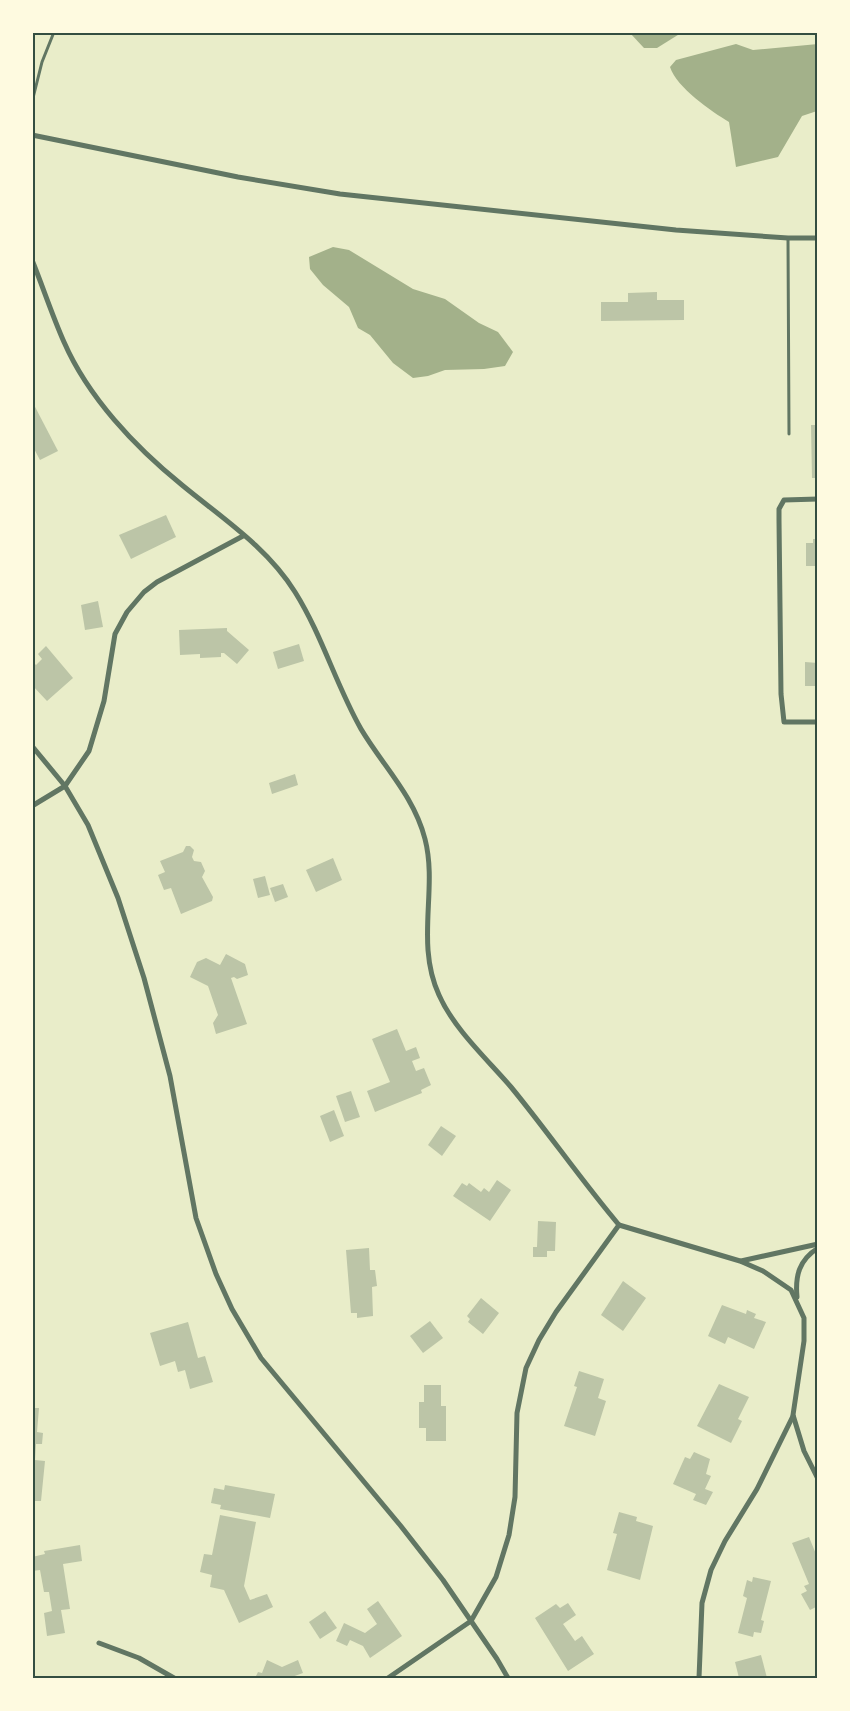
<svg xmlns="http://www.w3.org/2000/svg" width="850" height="1711" font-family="'Crimson Pro',serif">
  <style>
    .water { fill: #a3b18a }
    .building { fill: #bcc5a7 }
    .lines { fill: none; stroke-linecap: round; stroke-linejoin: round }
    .service { stroke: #617663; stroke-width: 3 }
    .minor { stroke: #617663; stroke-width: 5 }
    .neatline { fill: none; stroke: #344e41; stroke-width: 2 }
  </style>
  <rect width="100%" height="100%" fill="#e9edc9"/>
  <g class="water">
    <polygon points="630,33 681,33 657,48 644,48"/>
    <path d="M736 44 753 50 818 44 817 111 802 116 778 157 736 167 729 122C711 111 677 88 670 67L676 60Z"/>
    <polygon points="333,247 349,250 413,289 445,299 479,323 498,332 513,352 505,366 484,369 445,370 428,376 413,378 393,363 370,335 358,328 349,307 323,285 310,269 309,257"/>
  </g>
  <g class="building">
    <polygon points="657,292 657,300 684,300 684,320 601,321 601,302 628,302 628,293"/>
    <polygon points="32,401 58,451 40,460 32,445"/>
    <polygon points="811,425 818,425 818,478 812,478"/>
    <polygon points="166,515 176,537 131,559 119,535"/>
    <polygon points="813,539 818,539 818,566 806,566 806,543 813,543"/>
    <polygon points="98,601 103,627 85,630 81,605"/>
    <polygon points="227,628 227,631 249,650 237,664 224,653 221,653 221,657 200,658 200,654 180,655 179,630"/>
    <polygon points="299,644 304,661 278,669 273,652"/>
    <polygon points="46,646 73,678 47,701 32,685 32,661 36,665 42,659 38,654"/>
    <polygon points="805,662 818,663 818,686 805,686"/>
    <polygon points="295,774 298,785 272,794 269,783"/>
    <polygon points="186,846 190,846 194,850 192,857 194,861 201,862 205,871 202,877 213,897 212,901 181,914 171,888 164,890 158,875 165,872 160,861 183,852"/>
    <polygon points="333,858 342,880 316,892 306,870"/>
    <polygon points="265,876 270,895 258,898 253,879"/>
    <polygon points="283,884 288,897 275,902 270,888"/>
    <polygon points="226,954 245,964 248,975 237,979 234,977 231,978 247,1024 216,1034 213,1023 218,1015 208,986 190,977 197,962 206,958 220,965"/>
    <polygon points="397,1029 406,1051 416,1047 420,1058 412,1061 416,1071 424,1068 431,1085 421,1090 422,1093 375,1112 367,1091 390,1082 372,1039"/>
    <polygon points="351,1091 360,1117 345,1122 336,1096"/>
    <polygon points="334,1110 344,1136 330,1142 320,1116"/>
    <polygon points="441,1126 456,1136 442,1156 428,1145"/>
    <polygon points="497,1180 511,1190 490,1221 453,1196 462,1183 467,1186 469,1183 481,1192 484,1188 489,1192"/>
    <polygon points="538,1221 556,1222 555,1251 547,1251 547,1257 533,1257 533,1247 537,1247"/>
    <polygon points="369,1248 370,1270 375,1270 377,1286 372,1287 373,1316 357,1318 357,1313 351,1313 346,1250"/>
    <polygon points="623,1281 646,1298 623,1331 601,1315"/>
    <polygon points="481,1298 499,1313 483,1334 468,1322 470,1319 467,1316"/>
    <polygon points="722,1305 746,1314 747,1310 756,1314 754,1318 766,1322 754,1349 728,1337 725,1344 708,1336"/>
    <polygon points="430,1321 443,1338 423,1353 410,1336"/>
    <polygon points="188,1322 198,1358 205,1356 213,1382 190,1389 185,1370 178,1372 175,1361 160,1366 150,1333"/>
    <polygon points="579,1371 604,1379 598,1398 606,1401 595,1436 564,1426 577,1387 574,1386"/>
    <polygon points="719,1384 749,1397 738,1419 742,1421 731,1443 697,1426"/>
    <polygon points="424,1385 441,1385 441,1406 446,1406 446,1441 426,1441 426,1428 419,1428 419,1402 424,1402"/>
    <polygon points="32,1408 39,1408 37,1432 43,1433 42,1444 36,1444 35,1460 45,1461 41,1501 32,1501"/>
    <polygon points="694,1452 710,1459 706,1474 711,1476 705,1489 713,1492 706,1505 693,1500 696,1494 673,1484 685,1457 690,1459"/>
    <polygon points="225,1485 275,1494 270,1518 220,1509 221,1505 211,1503 214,1488 224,1490"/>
    <polygon points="619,1512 637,1517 636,1521 653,1526 640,1580 607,1570 617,1534 613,1533"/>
    <polygon points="220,1515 256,1522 244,1586 250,1600 267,1594 273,1607 239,1623 224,1590 210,1587 212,1575 200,1572 204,1554 212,1555"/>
    <polygon points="809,1537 818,1559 818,1606 810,1610 801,1594 807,1591 804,1586 809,1584 792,1543"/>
    <polygon points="80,1545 82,1561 63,1564 70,1609 61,1610 65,1633 47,1636 44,1613 52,1611 49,1592 44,1592 40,1570 32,1571 32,1557 45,1554 44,1551"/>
    <polygon points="753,1577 771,1581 761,1620 764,1621 761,1633 754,1632 753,1637 738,1633 747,1598 743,1596 747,1580 752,1582"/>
    <polygon points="378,1601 402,1636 370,1658 363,1646 350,1640 347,1646 336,1641 344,1623 365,1633 377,1624 367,1609"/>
    <polygon points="568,1603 576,1615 563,1624 575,1641 582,1636 594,1654 568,1671 535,1618 556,1604 560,1608"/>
    <polygon points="325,1611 337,1628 320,1639 309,1622"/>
    <polygon points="761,1655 767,1678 739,1678 735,1662"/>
    <polygon points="267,1660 282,1667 298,1660 303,1673 289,1678 255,1678 258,1672 262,1673"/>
  </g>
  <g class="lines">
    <g class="service">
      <polyline points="32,102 42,62 54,32"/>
      <polyline points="788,238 789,434"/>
    </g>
    <g class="minor">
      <polyline points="32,135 238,177 340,194 676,230 788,238 818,238"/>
      <path d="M32 260C43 287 52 315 64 342 88 397 135 447 182 485 222 518 267 547 295 592 322 635 336 685 361 729 383 766 414 796 425 839 438 889 415 943 439 995 454 1029 487 1059 511 1087 548 1132 581 1180 619 1225"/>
      <polyline points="818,499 784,500 779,509 779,520 781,694 784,722 818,722"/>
      <polyline points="32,746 65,786 88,825 118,898 144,978 170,1076 196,1218 216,1274 232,1309 261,1358 400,1525 443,1580 497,1659 508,1678"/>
      <polyline points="32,806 65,786 89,751 104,701 115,634 127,612 144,592 157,582 243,536"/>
      <polyline points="619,1225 740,1261 763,1271 791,1290 804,1318 804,1341 793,1415 804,1451 818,1479"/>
      <polyline points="741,1261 818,1244"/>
      <path d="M797 1297C795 1276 799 1260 818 1248"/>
      <polyline points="99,1643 139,1658 174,1678"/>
      <polyline points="388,1678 471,1621 496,1577 509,1535 515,1497 517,1413 526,1368 539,1340 556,1312 619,1225"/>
      <polyline points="699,1678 702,1603 711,1570 725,1541 757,1489 793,1416"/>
    </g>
  </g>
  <rect width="850" height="1711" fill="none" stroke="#fefae0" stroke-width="68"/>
  <rect x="34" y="34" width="782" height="1643" class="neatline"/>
</svg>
